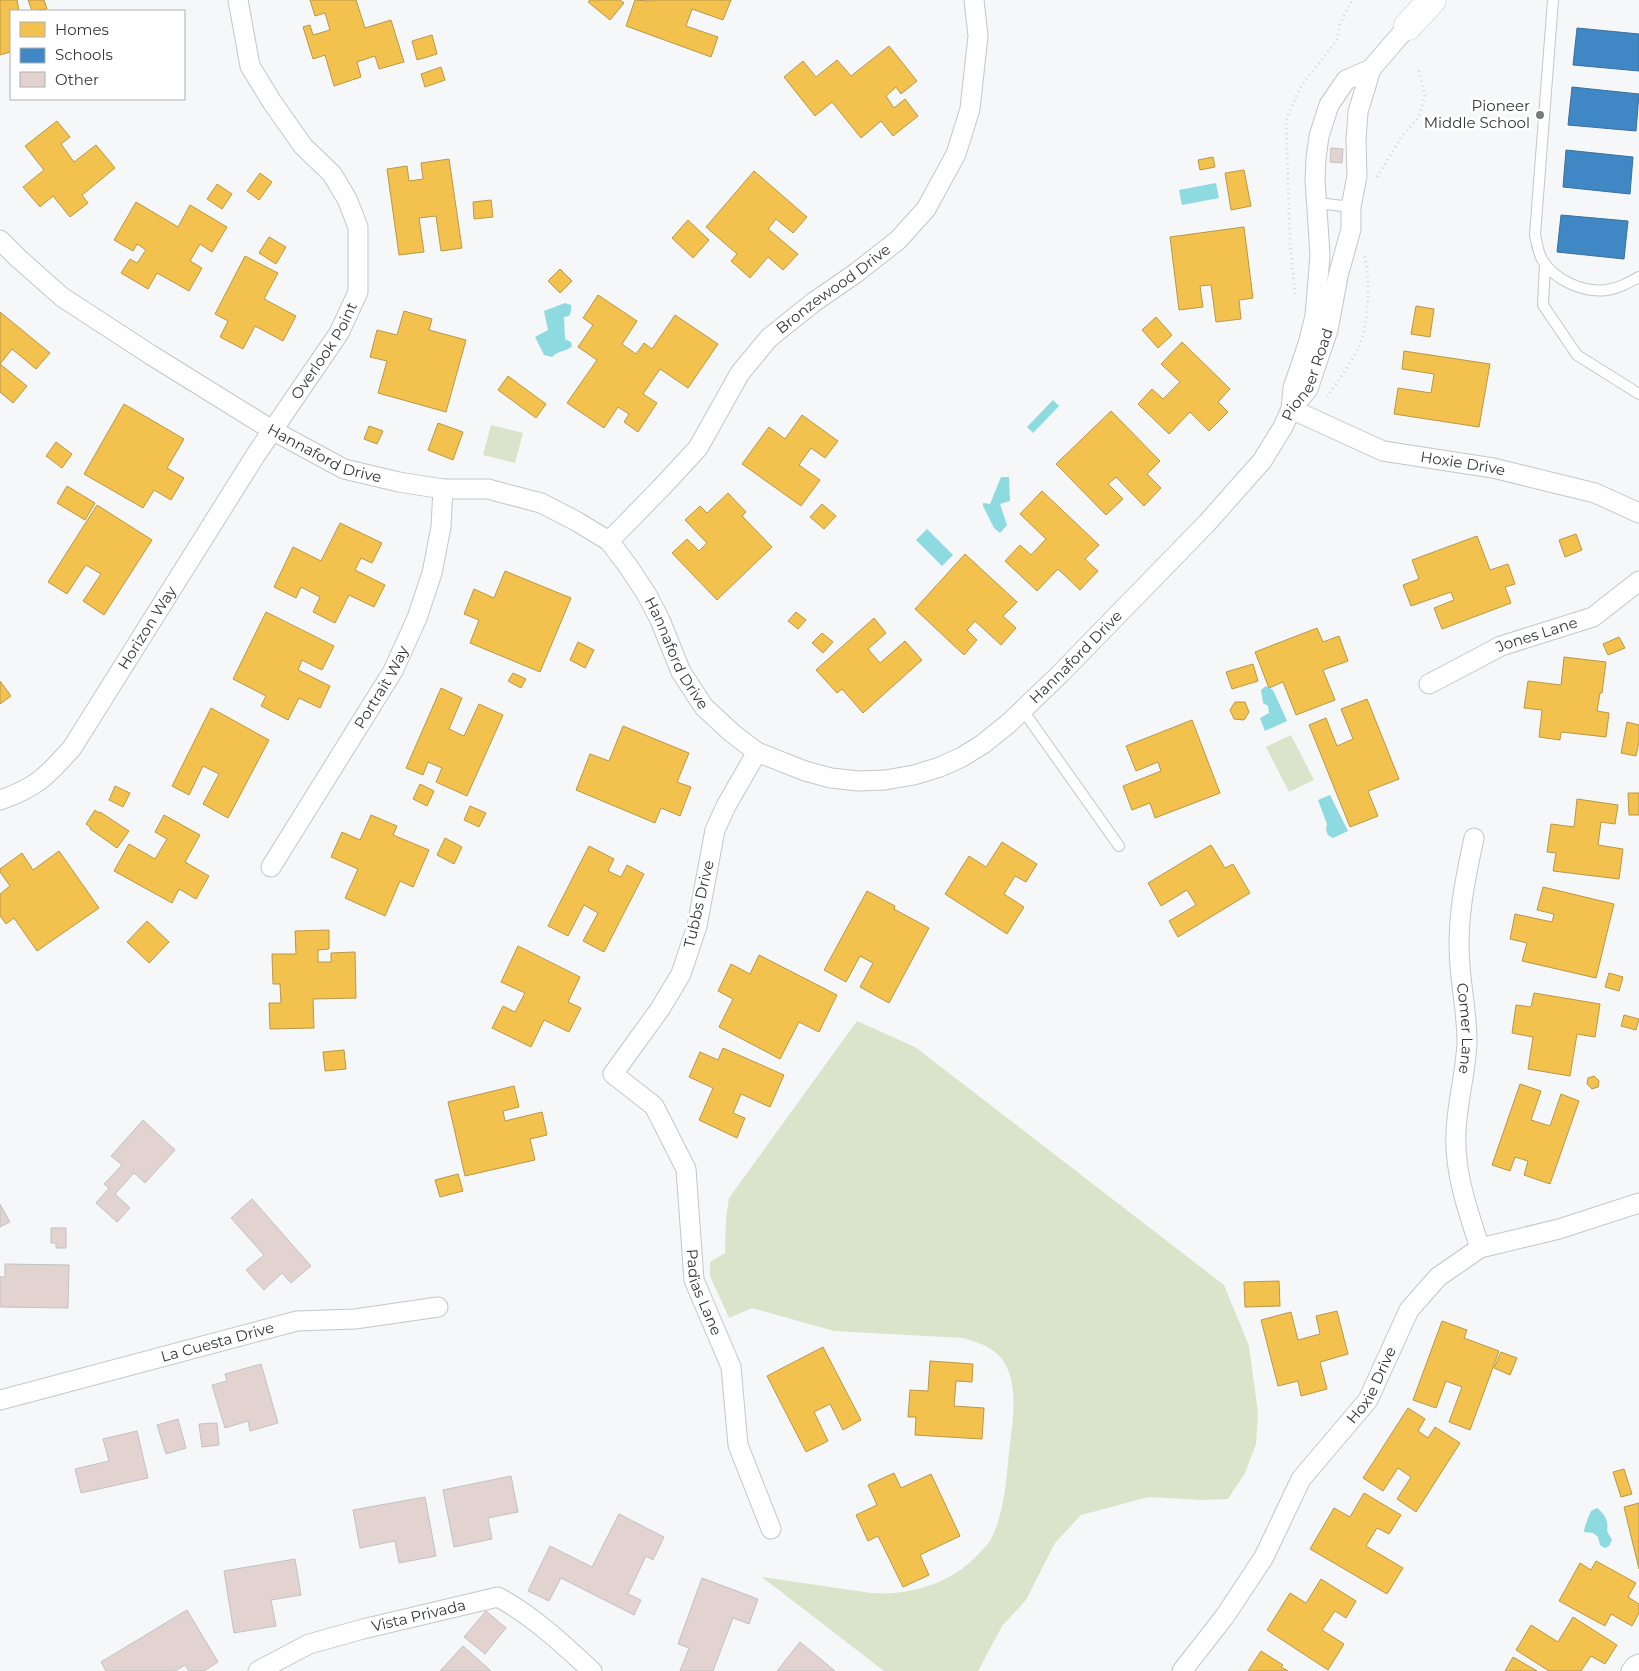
<svg xmlns="http://www.w3.org/2000/svg" width="1639" height="1671" font-family="Montserrat,sans-serif">
  <style>
    .green { fill: #d9e4cb }
    .water { fill: #8ddae1 }
    .homes { fill: #f2c14e; stroke: #ba9847 }
    .schools { fill: #3f88c5; stroke: #3c709b }
    .building { fill: #e2d3d1; stroke: #c2c2c3 }
    .lines { fill: none; stroke-linecap: round; stroke-linejoin: round }
    .lane-casing { stroke: #c5c6c7; stroke-width: 12 }
    .street-casing { stroke: #c5c6c7; stroke-width: 21 }
    .secondary-casing { stroke: #c5c6c7; stroke-width: 29 }
    .path { stroke: #d6d6d7; stroke-width: 3; stroke-dasharray: 1 4; stroke-linecap: butt }
    .lane { stroke: #fefefe; stroke-width: 10 }
    .street { stroke: #fefefe; stroke-width: 19 }
    .secondary { stroke: #fefefe; stroke-width: 28 }
    .poi-dot { fill: #797a7c; stroke: #fff; stroke-width: 2 }
    .labels { text-anchor: middle; stroke-width: 5; stroke-linejoin: round; paint-order: stroke }
    .poi-label { font-size: 15px; fill: #363738; stroke: #fff; text-anchor: end }
    .street-label { font-size: 15px; fill: #363738; stroke: #fff }
  </style>
  <rect width="100%" height="100%" fill="#f6f7f9"/>
  <g class="green">
    <polygon points="491,425 523,433 515,463 483,455"/>
    <polygon points="1291,735 1314,780 1289,792 1266,747"/>
    <path d="M857 1021 915 1047 1224 1285 1249 1346 1258 1413 1256 1444 1245 1473 1228 1499 1202 1500 1149 1497 1081 1515 1055 1543 1026 1600 1002 1626 978 1671H884L762 1577 871 1593C913 1596 956 1582 983 1549 986 1546 990 1542 992 1537 1006 1508 1006 1476 1010 1445 1013 1418 1019 1383 1002 1359 993 1347 977 1342 963 1338L834 1331 752 1308 729 1318 710 1276V1262L725 1253 726 1219 729 1198Z"/>
  </g>
  <g class="water">
    <polygon points="1216,183 1219,198 1182,205 1179,190"/>
    <path d="M565 303 571 305V311L569 316 564 317 565 339 571 342 572 346C567 352 558 350 552 357L544 355 535 337 548 330 544 311Z"/>
    <polygon points="1053,400 1059,406 1033,433 1027,427"/>
    <polygon points="1001,477 1009,477 1010,501 1000,504 1007,525 1000,533 994,528 983,506 983,503 990,504"/>
    <polygon points="927,529 953,555 942,566 916,540"/>
    <polygon points="1266,686 1273,690 1287,721 1265,731 1260,718 1269,713 1268,706 1263,703 1261,690"/>
    <polygon points="1330,795 1348,831 1333,838 1328,835 1326,830 1327,824 1318,800"/>
    <path d="M1597 1508C1604 1513 1609 1521 1607 1531L1612 1540 1609 1546 1605 1548 1600 1545 1598 1537 1593 1533 1584 1532C1584 1528 1589 1515 1591 1511Z"/>
  </g>
  <g class="homes">
    <polygon points="0,0 17,0 19,11 11,11 11,56 10,52 0,55"/>
    <polygon points="28,0 44,0 47,9 32,11"/>
    <polygon points="310,0 356,0 365,28 391,20 404,62 379,69 375,56 357,62 361,77 334,86 325,55 313,59 303,27 310,25 313,35 330,30 325,13 315,16"/>
    <polygon points="590,0 620,0 624,3 610,20 588,2"/>
    <polygon points="635,0 650,1 650,0 731,0 723,20 692,9 686,26 718,37 711,57 626,26"/>
    <polygon points="432,35 437,54 417,60 412,41"/>
    <polygon points="889,46 917,81 901,94 896,87 886,96 894,108 905,99 918,116 893,136 881,121 861,138 832,102 815,116 784,77 803,61 816,77 837,60 851,76"/>
    <polygon points="441,67 445,80 425,87 421,74"/>
    <polygon points="57,121 70,137 61,144 74,162 96,145 115,168 82,195 88,203 70,217 53,196 40,207 23,187 44,170 25,146"/>
    <polygon points="1213,157 1215,167 1200,170 1198,160"/>
    <polygon points="449,159 462,248 441,251 436,216 419,218 424,252 399,255 387,169 407,166 409,181 423,179 421,163"/>
    <polygon points="1244,170 1251,206 1231,210 1225,173"/>
    <polygon points="754,171 807,217 793,233 776,219 768,229 798,254 783,270 768,257 750,278 731,261 737,254 706,227"/>
    <polygon points="260,173 272,182 259,200 247,191"/>
    <polygon points="217,184 232,194 222,209 207,199"/>
    <polygon points="491,200 493,217 474,219 473,202"/>
    <polygon points="136,202 178,227 190,205 227,227 212,252 200,244 190,261 202,268 189,291 157,273 148,289 121,273 130,259 137,263 146,250 137,244 133,251 114,240"/>
    <polygon points="688,220 709,240 693,258 672,238"/>
    <polygon points="1244,227 1253,298 1239,300 1241,319 1216,322 1211,285 1200,286 1203,307 1179,310 1170,237"/>
    <polygon points="269,237 286,247 276,264 259,253"/>
    <polygon points="245,256 278,273 264,299 296,316 283,341 255,326 243,349 220,337 228,321 215,314"/>
    <polygon points="560,269 572,281 560,293 548,281"/>
    <polygon points="598,295 637,321 622,344 636,354 644,343 652,349 675,315 718,344 688,388 660,369 643,394 657,403 638,432 624,422 629,414 618,407 604,428 567,403 597,360 578,347 593,325 583,318"/>
    <polygon points="1416,306 1434,309 1430,337 1411,334"/>
    <polygon points="404,311 432,319 429,330 466,340 446,412 378,393 387,361 370,357 377,330 397,335"/>
    <polygon points="0,312 50,353 36,369 12,349 0,364"/>
    <polygon points="1156,317 1172,335 1158,348 1142,330"/>
    <polygon points="1182,342 1230,389 1218,402 1228,412 1209,431 1190,412 1169,434 1138,404 1152,389 1163,399 1180,382 1161,364"/>
    <polygon points="1404,351 1490,364 1479,427 1394,414 1398,388 1431,393 1434,374 1402,369"/>
    <polygon points="0,364 27,386 13,403 0,392"/>
    <polygon points="508,376 546,404 536,418 498,390"/>
    <polygon points="124,404 184,439 167,468 184,478 171,500 154,490 143,508 84,474"/>
    <polygon points="1111,411 1160,461 1147,474 1161,488 1144,506 1116,477 1108,484 1123,499 1106,515 1056,464"/>
    <polygon points="802,415 838,441 825,458 811,448 799,465 820,480 801,506 742,464 769,427 785,439"/>
    <polygon points="438,423 463,432 453,460 428,450"/>
    <polygon points="369,426 383,431 377,444 364,439"/>
    <polygon points="56,442 72,454 62,468 46,456"/>
    <polygon points="67,486 95,503 85,520 57,503"/>
    <polygon points="1042,491 1099,545 1085,559 1098,571 1080,590 1058,569 1037,591 1005,561 1020,545 1031,555 1046,539 1020,514"/>
    <polygon points="728,493 746,512 742,516 772,547 717,600 672,553 687,539 699,551 707,543 685,520 700,506 707,513"/>
    <polygon points="822,504 836,516 824,529 810,517"/>
    <polygon points="97,505 152,540 104,615 83,601 101,574 86,565 67,594 48,582"/>
    <polygon points="340,523 382,543 372,563 361,558 355,570 385,585 374,607 349,595 335,623 313,612 320,597 301,587 296,598 274,587 293,547 321,561"/>
    <polygon points="1576,534 1582,550 1565,557 1559,540"/>
    <polygon points="1477,536 1490,570 1508,564 1515,584 1505,587 1511,603 1442,629 1434,608 1454,600 1451,592 1411,606 1403,585 1419,579 1412,560"/>
    <polygon points="965,554 1017,602 1003,616 1016,628 1001,645 975,621 967,630 977,640 964,655 915,609"/>
    <polygon points="505,571 571,598 540,672 470,643 479,620 464,614 474,589 494,598"/>
    <polygon points="266,612 334,646 322,670 302,660 298,670 330,686 320,708 299,698 288,720 261,706 266,696 233,679"/>
    <polygon points="796,612 806,620 798,629 788,621"/>
    <polygon points="874,618 886,633 868,649 880,663 905,641 922,660 863,713 842,689 837,693 816,670"/>
    <polygon points="1317,628 1323,642 1339,636 1348,661 1323,670 1335,700 1296,715 1283,682 1269,688 1255,652"/>
    <polygon points="822,633 833,642 823,653 812,643"/>
    <polygon points="1619,637 1625,648 1608,655 1603,644"/>
    <polygon points="578,642 594,650 585,668 570,660"/>
    <polygon points="1564,657 1606,662 1602,693 1600,693 1597,711 1609,713 1606,737 1561,732 1560,740 1539,737 1542,710 1524,708 1528,681 1561,685"/>
    <polygon points="1253,664 1258,681 1232,689 1226,672"/>
    <polygon points="513,673 526,679 521,688 508,681"/>
    <polygon points="0,681 11,696 0,704"/>
    <polygon points="441,688 462,698 449,729 464,736 479,704 503,715 467,796 436,782 442,768 428,762 423,775 406,768"/>
    <polygon points="1367,699 1399,779 1368,791 1378,816 1350,827 1309,725 1326,718 1337,746 1353,739 1341,709"/>
    <polygon points="1235,702 1245,702 1249,712 1244,720 1234,719 1230,710"/>
    <polygon points="211,708 269,740 228,818 203,804 219,774 203,766 189,795 172,786"/>
    <polygon points="1192,720 1220,793 1155,818 1150,803 1132,810 1123,786 1161,771 1158,762 1136,771 1126,746"/>
    <polygon points="1627,722 1639,725 1639,742 1636,756 1621,753"/>
    <polygon points="623,726 689,753 677,782 691,787 680,816 661,808 655,823 576,790 590,754 609,761"/>
    <polygon points="420,784 434,791 427,806 413,799"/>
    <polygon points="115,786 130,793 123,807 109,800"/>
    <polygon points="1628,793 1639,793 1639,815 1629,815"/>
    <polygon points="1577,799 1618,805 1615,824 1601,822 1598,845 1623,849 1619,879 1553,871 1556,853 1547,852 1551,824 1574,827"/>
    <polygon points="470,806 486,813 479,827 464,820"/>
    <polygon points="95,810 99,813 100,812 129,831 117,848 90,829 91,828 86,824"/>
    <polygon points="164,815 200,835 185,862 209,876 196,899 179,889 172,903 114,871 129,844 155,859 167,839 155,832"/>
    <polygon points="371,815 397,826 393,835 429,850 413,887 400,881 385,916 345,898 358,869 331,857 342,832 360,840"/>
    <polygon points="445,838 462,847 454,864 437,855"/>
    <polygon points="1002,842 1037,864 1026,882 1015,876 1004,894 1024,907 1007,934 945,894 969,856 986,867"/>
    <polygon points="1211,845 1225,868 1233,864 1250,893 1178,937 1169,921 1196,905 1187,890 1161,906 1148,883"/>
    <polygon points="589,846 614,859 608,871 621,877 627,865 644,874 604,952 583,941 598,913 584,905 568,936 548,926"/>
    <polygon points="59,851 99,908 37,951 14,918 6,924 0,916 0,894 10,886 0,872 0,869 22,853 33,870"/>
    <polygon points="1543,887 1614,904 1596,978 1522,961 1527,943 1510,939 1515,914 1552,922 1554,914 1537,910"/>
    <polygon points="867,891 895,906 894,909 929,928 889,1003 860,987 873,963 860,956 846,982 824,970"/>
    <polygon points="147,921 169,942 149,963 127,942"/>
    <polygon points="329,930 329,949 318,950 318,962 331,962 331,953 355,952 356,998 313,999 314,1028 270,1029 269,1003 281,1003 280,984 273,984 272,954 296,954 295,931"/>
    <polygon points="518,946 580,977 568,1002 581,1008 569,1032 544,1020 531,1047 492,1028 503,1006 515,1012 525,993 501,982"/>
    <polygon points="759,955 837,995 819,1032 799,1022 780,1059 719,1027 733,999 718,991 731,964 750,974"/>
    <polygon points="1609,973 1623,977 1619,991 1605,987"/>
    <polygon points="1534,993 1600,1004 1595,1037 1577,1034 1570,1076 1528,1069 1533,1037 1512,1033 1516,1005 1531,1007"/>
    <polygon points="1624,1015 1639,1019 1636,1030 1621,1026"/>
    <polygon points="723,1048 784,1075 770,1107 741,1094 733,1113 745,1118 737,1138 699,1120 713,1088 689,1077 700,1052 718,1060"/>
    <polygon points="344,1050 346,1069 325,1071 323,1052"/>
    <polygon points="1594,1076 1599,1081 1598,1087 1592,1089 1587,1084 1588,1078"/>
    <polygon points="1520,1084 1541,1091 1531,1120 1550,1126 1561,1094 1579,1101 1550,1184 1524,1175 1528,1161 1515,1157 1510,1171 1492,1165"/>
    <polygon points="514,1086 519,1107 503,1111 505,1121 542,1112 547,1135 530,1139 535,1160 465,1176 448,1102"/>
    <polygon points="458,1174 463,1191 440,1197 435,1180"/>
    <polygon points="1279,1281 1280,1306 1245,1307 1244,1282"/>
    <polygon points="1337,1311 1348,1354 1320,1362 1327,1389 1301,1396 1298,1381 1278,1386 1261,1320 1291,1312 1298,1340 1320,1334 1316,1316"/>
    <polygon points="1442,1321 1467,1330 1464,1338 1499,1351 1470,1430 1449,1422 1462,1387 1446,1381 1436,1408 1413,1400"/>
    <polygon points="823,1347 861,1420 843,1430 830,1404 814,1412 828,1441 806,1452 767,1376"/>
    <polygon points="1501,1352 1517,1358 1510,1375 1494,1368"/>
    <polygon points="930,1361 973,1364 972,1382 956,1381 954,1406 984,1408 982,1439 915,1435 916,1417 908,1417 910,1390 928,1391"/>
    <polygon points="1408,1408 1425,1419 1418,1431 1428,1438 1435,1427 1460,1443 1416,1512 1397,1499 1411,1477 1398,1468 1383,1491 1363,1478"/>
    <polygon points="1624,1469 1632,1494 1621,1497 1613,1472"/>
    <polygon points="894,1473 901,1488 931,1474 960,1536 920,1555 929,1575 903,1587 878,1536 868,1541 856,1515 877,1505 868,1485"/>
    <polygon points="1364,1493 1401,1515 1389,1534 1377,1528 1366,1546 1403,1568 1387,1594 1310,1549 1334,1508 1350,1517"/>
    <polygon points="1639,1503 1639,1569 1624,1507"/>
    <polygon points="1596,1561 1636,1583 1628,1597 1639,1604 1639,1613 1632,1626 1611,1614 1605,1626 1559,1601 1580,1563 1591,1570"/>
    <polygon points="1321,1579 1356,1601 1346,1618 1335,1611 1322,1630 1344,1644 1328,1670 1267,1630 1290,1593 1306,1603"/>
    <polygon points="1573,1617 1617,1645 1605,1664 1591,1656 1581,1671 1549,1671 1516,1650 1531,1625 1558,1642"/>
    <polygon points="1261,1651 1283,1665 1281,1667 1288,1671 1248,1671"/>
    <polygon points="1513,1657 1537,1671 1505,1671"/>
  </g>
  <g class="schools">
    <polygon points="1577,28 1639,34 1639,71 1573,65"/>
    <polygon points="1572,87 1639,94 1636,131 1568,125"/>
    <polygon points="1566,150 1633,157 1630,194 1563,187"/>
    <polygon points="1561,215 1628,221 1624,259 1557,252"/>
  </g>
  <g class="building">
    <polygon points="1331,148 1343,149 1342,163 1330,162"/>
    <polygon points="143,1120 175,1150 145,1183 134,1173 115,1194 130,1208 117,1222 96,1203 109,1188 104,1184 122,1165 111,1156"/>
    <polygon points="252,1199 311,1266 291,1283 282,1273 264,1290 246,1270 264,1255 231,1218"/>
    <polygon points="0,1204 10,1222 0,1227"/>
    <polygon points="51,1228 66,1228 66,1248 56,1248 56,1243 51,1243"/>
    <polygon points="5,1264 69,1265 68,1308 0,1307 0,1277 5,1277"/>
    <polygon points="261,1364 278,1423 250,1431 248,1421 225,1428 212,1385 227,1381 225,1374"/>
    <polygon points="178,1419 186,1448 166,1454 157,1425"/>
    <polygon points="217,1423 219,1445 202,1447 199,1424"/>
    <polygon points="137,1431 148,1478 81,1493 75,1469 109,1461 103,1439"/>
    <polygon points="511,1476 518,1512 488,1518 492,1539 454,1547 443,1490"/>
    <polygon points="425,1497 436,1556 399,1563 395,1541 360,1548 353,1510"/>
    <polygon points="619,1514 664,1537 653,1560 646,1556 628,1594 641,1600 634,1615 561,1578 549,1601 528,1591 550,1546 592,1567"/>
    <polygon points="295,1559 301,1595 271,1600 276,1626 234,1633 224,1571"/>
    <polygon points="702,1578 758,1599 749,1624 733,1618 713,1671 680,1671 689,1648 678,1644"/>
    <polygon points="187,1610 218,1662 204,1671 189,1671 185,1665 175,1671 106,1671 101,1662"/>
    <polygon points="486,1611 506,1628 485,1654 464,1637"/>
    <polygon points="800,1642 835,1671 777,1671"/>
    <polygon points="463,1646 491,1671 440,1671"/>
  </g>
  <g class="lines">
    <defs>
      <g id="lane">
        <path d="M1553 0 1535 235C1537 243 1538 254 1543 261 1555 280 1583 293 1607 290 1619 288 1628 283 1639 277"/>
        <polyline points="1318,203 1351,207"/>
        <polyline points="1545,264 1543,305 1577,355 1639,394"/>
        <polyline points="1022,709 1119,846"/>
      </g>
      <g id="street">
        <path id="s1" d="M0 240 18 258 62 297 151 355 272 430 344 469 399 482 443 489H488L541 503 576 521 609 541 628 566 647 595 660 620 681 672 704 707 732 733 757 752 805 771 831 778 858 781 885 780 914 775 940 767 962 757 983 744 1009 723 1060 674 1207 523 1262 461 1283 427 1291 409 1308 389 1328 330 1338 276 1351 229V207L1357 176 1356 141 1358 112 1371 69"/>
        <polyline points="1291,409 1293,388 1308,344 1315,316 1320,255 1315,179 1316,158 1319,136 1329,105 1346,80 1371,69 1408,26"/>
        <path id="s2" d="M1291 409 1383 451 1493 468 1595 493 1639 513"/>
        <path id="s3" d="M609 541 661 488 698 448 740 373 769 338 814 302 856 273 898 240 926 209 956 154 970 109 978 36 974 0"/>
        <path id="s4" d="M1429 684 1501 646 1593 617 1639 581"/>
        <path id="s5" d="M757 752 726 806 715 830 697 926 681 974 660 1009 613 1074 654 1106 686 1169 694 1280 731 1367 738 1445 771 1529"/>
        <path id="s6" d="M0 800C36 788 47 776 72 748L255 456 339 333 358 292V227L347 199 332 174 303 146 272 102 250 66 238 0"/>
        <path id="s7" d="M1474 838C1465 880 1456 922 1460 966 1462 992 1467 1016 1467 1042 1466 1072 1457 1102 1456 1133 1454 1172 1468 1211 1480 1248"/>
        <path id="s8" d="M271 867 393 671 417 618 432 573 441 527 443 489"/>
        <path id="s9" d="M0 1400 297 1321 355 1319 438 1307"/>
        <path id="s10" d="M258 1671 309 1644 363 1629 498 1597C533 1616 563 1644 592 1671"/>
        <path id="s11" d="M1182 1671 1225 1616 1264 1557 1301 1479 1368 1400 1409 1310 1438 1277 1480 1248 1559 1229 1639 1203"/>
        <polyline points="1631,1671 1635,1666 1639,1664"/>
      </g>
      <polyline id="secondary" points="1408,26 1432,0"/>
    </defs>
    <use href="#lane" class="lane-casing"/>
    <use href="#street" class="street-casing"/>
    <use href="#secondary" class="secondary-casing"/>
    <g class="path">
      <polyline points="1377,177 1402,136 1418,118 1425,97 1418,67"/>
      <polyline points="1295,294 1290,242 1286,120 1301,86 1337,40 1340,25 1352,0"/>
      <path d="M1327 397C1338 381 1356 357 1362 338 1368 318 1371 275 1364 255"/>
    </g>
    <use href="#lane" class="lane"/>
    <use href="#street" class="street"/>
    <use href="#secondary" class="secondary"/>
  </g>
  <circle class="poi-dot" cx="1540" cy="115" r="5"/>
  <g class="labels">
    <g class="poi-label">
      <text x="1530" y="111">Pioneer<tspan x="1530" dy="17">Middle School</tspan></text>
    </g>
    <g class="street-label">
      <text dy="5" stroke="none"><textPath href="#s3" startOffset="341">Bronzewood Drive</textPath></text>
      <text dy="5" stroke="none"><textPath href="#s6" startOffset="561">Overlook Point</textPath></text>
      <text dy="5" stroke="none"><textPath href="#s1" startOffset="1690">Pioneer Road</textPath></text>
      <text dy="5" stroke="none"><textPath href="#s1" startOffset="391">Hannaford Drive</textPath></text>
      <text dy="5" stroke="none"><textPath href="#s2" startOffset="182">Hoxie Drive</textPath></text>
      <text dy="5" stroke="none"><textPath href="#s6" startOffset="232">Horizon Way</textPath></text>
      <text dy="5" stroke="none"><textPath href="#s4" startOffset="119">Jones Lane</textPath></text>
      <text dy="5" stroke="none"><textPath href="#s1" startOffset="825">Hannaford Drive</textPath></text>
      <text dy="5" stroke="none"><textPath href="#s1" startOffset="1321">Hannaford Drive</textPath></text>
      <text dy="5" stroke="none"><textPath href="#s8" startOffset="211">Portrait Way</textPath></text>
      <text transform="translate(699 904) rotate(-77)" y="5">Tubbs Drive</text>
      <text dy="5" stroke="none"><textPath href="#s7" startOffset="192">Comer Lane</textPath></text>
      <text dy="5" stroke="none"><textPath href="#s5" startOffset="606">Padias Lane</textPath></text>
      <text dy="5" stroke="none"><textPath href="#s9" startOffset="225">La Cuesta Drive</textPath></text>
      <text dy="5" stroke="none"><textPath href="#s11" startOffset="345">Hoxie Drive</textPath></text>
      <text dy="5" stroke="none"><textPath href="#s10" startOffset="171">Vista Privada</textPath></text>
    </g>
  </g>
  <rect x="10" y="10" width="175" height="90" fill="#ffffff" stroke="#afafaf"/>
  <rect x="20" y="22" width="25" height="15" fill="#f2c14e" stroke="#afafaf"/>
  <text x="55" y="35" font-size="15" fill="#363738">Homes</text>
  <rect x="20" y="48" width="25" height="15" fill="#3f88c5" stroke="#afafaf"/>
  <text x="55" y="60" font-size="15" fill="#363738">Schools</text>
  <rect x="20" y="72" width="25" height="15" fill="#e2d3d1" stroke="#afafaf"/>
  <text x="55" y="85" font-size="15" fill="#363738">Other</text>
</svg>
